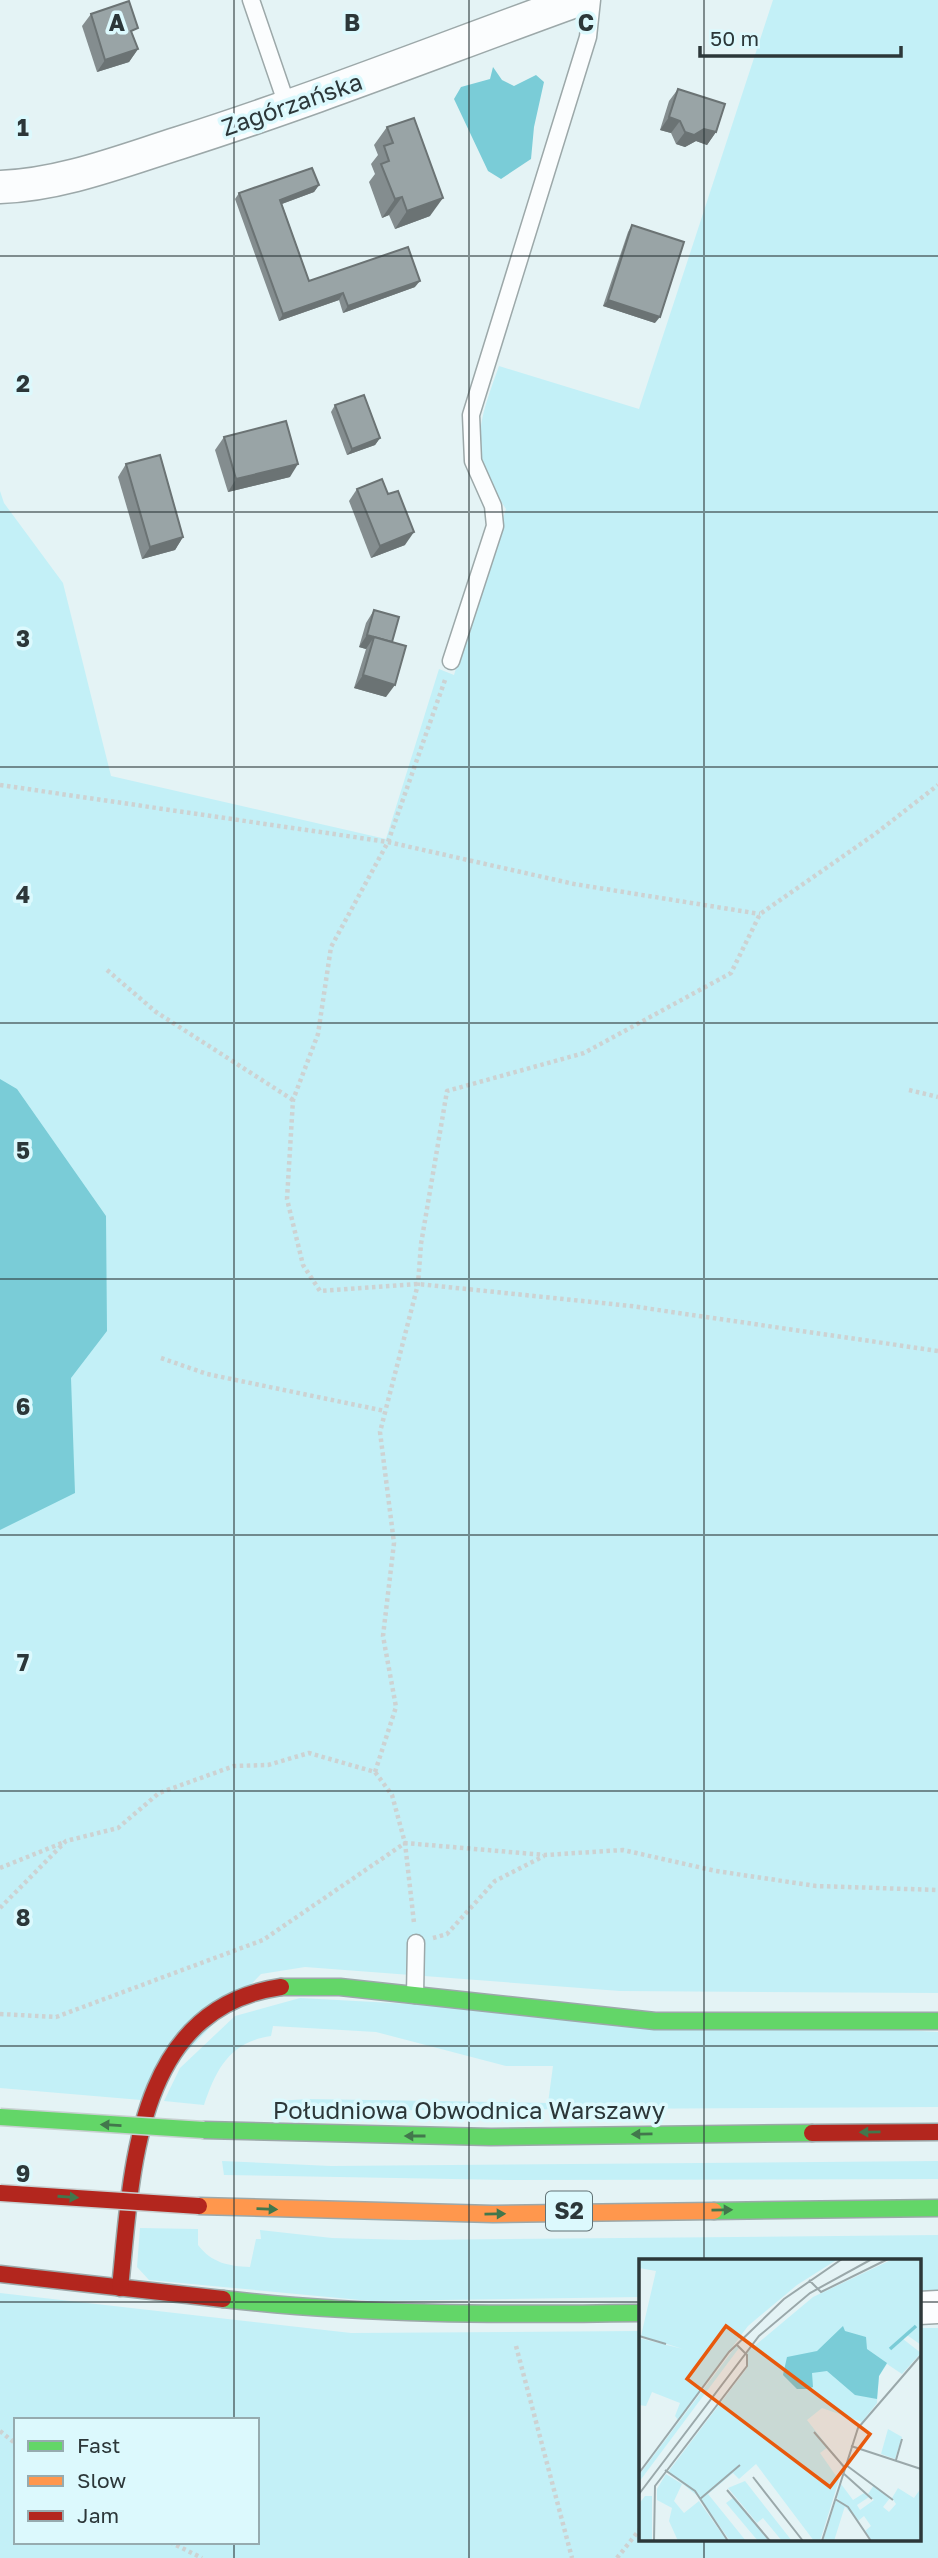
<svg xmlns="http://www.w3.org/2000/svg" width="938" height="2558" font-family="'Golos Text',sans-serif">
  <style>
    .green { fill: #c3f0f7; fill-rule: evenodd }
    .water { fill: #7accd7 }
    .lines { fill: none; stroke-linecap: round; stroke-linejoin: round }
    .lane-casing { stroke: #9ca8a9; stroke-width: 19 }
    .street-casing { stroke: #9ca8a9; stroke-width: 35 }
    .fast-casing { stroke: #9ca8a9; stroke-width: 19 }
    .slow-casing { stroke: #9ca8a9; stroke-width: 19 }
    .jam-casing { stroke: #9ca8a9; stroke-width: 19 }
    .path { stroke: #cdd2d2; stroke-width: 4.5; stroke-dasharray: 3.5 3.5; stroke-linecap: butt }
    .lane { stroke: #fbfdfe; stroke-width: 16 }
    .street { stroke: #fbfdfe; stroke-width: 32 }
    .fast { stroke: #63d668; stroke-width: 16 }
    .slow { stroke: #ff974d; stroke-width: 16 }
    .jam { stroke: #b3261e; stroke-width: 16 }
    .fast-bridge-casing { stroke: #c7cfd0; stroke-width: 19; stroke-linecap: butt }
    .jam-bridge-casing { stroke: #c7cfd0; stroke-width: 19; stroke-linecap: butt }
    .fast-bridge { stroke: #63d668; stroke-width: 16 }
    .jam-bridge { stroke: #b3261e; stroke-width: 16 }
    .wall { fill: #848d8f }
    .shaded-wall { fill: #6b7374 }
    .building { fill: #99a4a6; stroke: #6b7374; stroke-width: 2 }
    .oneway { fill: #42774c }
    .grid { fill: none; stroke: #2c3739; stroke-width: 2; stroke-opacity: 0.55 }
    .labels { text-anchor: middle; stroke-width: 7; stroke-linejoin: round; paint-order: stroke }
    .shield { fill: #dcf9fd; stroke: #617174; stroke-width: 2 }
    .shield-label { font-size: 23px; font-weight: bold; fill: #2c3739 }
    .street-label { font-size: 24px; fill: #2c3739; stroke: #dcf9fd }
    .inset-river { fill: none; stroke: #7accd7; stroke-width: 3.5 }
    .inset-road { fill: none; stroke: #9aa8aa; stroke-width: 2 }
    .view { fill: #e8590c; fill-opacity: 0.15; stroke: #e8590c; stroke-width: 3.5 }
    .inset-edge { fill: none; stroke: #2c3739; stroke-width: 3.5 }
    .grid-label { font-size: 23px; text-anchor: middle; font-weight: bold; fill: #2c3739; stroke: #dcf9fd; stroke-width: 7; stroke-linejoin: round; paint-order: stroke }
  </style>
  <rect width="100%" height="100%" fill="#e4f3f5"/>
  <g class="green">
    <path d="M773 0H938V1993L620 1991 305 1967 261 1974 141 2100 0 2088V491L4 503 63 583 111 776 386 839 439 669 454 675 506 509C468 452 477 427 499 366L639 409Z"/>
    <path d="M300 1998 938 2032V2107L275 2111 276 2101 308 2099 548 2103 553 2066H506L376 2032 273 2026 271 2036C230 2042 216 2069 204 2105L164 2101 180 2068 235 2016Z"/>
    <polygon points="222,2161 331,2166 938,2161 938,2179 509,2180 224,2175"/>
    <path d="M140 2228 198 2229V2245C212 2263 228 2266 250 2267L256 2239H261L260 2230 332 2238 410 2240 938 2235V2294H919V2260H640V2297L371 2301 149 2280 137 2267Z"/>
    <path d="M0 2293 351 2333 640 2331V2539H919V2328H938V2558H0ZM16 2420H257V2542H16Z"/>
  </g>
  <g class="water">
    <polygon points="493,67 502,80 514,86 536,75 544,82 534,127 531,159 501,179 488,171 454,99 461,87 490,79"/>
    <polygon points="0,1079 17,1089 106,1216 107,1331 71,1378 75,1493 0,1530"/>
  </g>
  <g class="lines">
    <defs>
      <g id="lane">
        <polyline points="251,0 288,108"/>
        <polyline points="451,661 495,526 493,506 473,461 471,415 588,37 592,0"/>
        <polyline points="415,1995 416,1943"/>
      </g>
      <g id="street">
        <path d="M0 187C61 185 122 161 179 143 314 100 445 48 578 0"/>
        <polyline points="919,2308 938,2307"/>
      </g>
      <g id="fast">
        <polyline points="281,1987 340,1987 655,2021 938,2021"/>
        <polyline points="204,2130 491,2137 812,2133"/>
        <polyline points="714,2211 938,2208"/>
        <path d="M223 2299C362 2315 500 2315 640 2313"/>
      </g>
      <polyline id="slow" points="199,2206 493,2214 714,2211"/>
      <g id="jam">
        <polyline points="812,2133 938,2132"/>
        <polyline points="0,2274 223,2299"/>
        <path d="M120 2288C132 2173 134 2008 281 1987"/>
      </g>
    </defs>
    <use href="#lane" class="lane-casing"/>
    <use href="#street" class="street-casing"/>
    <use href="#fast" class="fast-casing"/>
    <use href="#slow" class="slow-casing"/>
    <use href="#jam" class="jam-casing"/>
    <g class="path">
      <polyline points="445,680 388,842 331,947 318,1034 293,1100 287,1199 303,1265 320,1291 418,1284 631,1306 938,1351"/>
      <polyline points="0,785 388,842 574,884 760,914"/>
      <polyline points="107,970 156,1012 293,1100"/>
      <polyline points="909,1090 938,1097"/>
      <polyline points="161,1358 207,1374 385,1411"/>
      <polyline points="375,1772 396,1707 383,1636 394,1543 380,1432 418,1284 421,1244 447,1091 584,1053 731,973 760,914 875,834 938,785"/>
      <polyline points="0,1868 62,1843"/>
      <polyline points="0,1908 66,1841 118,1828 159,1793 234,1766 268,1765 309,1753 375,1772 392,1795 405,1843 414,1923"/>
      <polyline points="433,1938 447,1934 495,1881 544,1856"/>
      <polyline points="0,2014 56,2017 263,1940 405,1843 545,1855 623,1850 716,1871 816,1886 938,1890"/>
      <polyline points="516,2346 572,2558"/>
      <polyline points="0,2431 16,2444"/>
      <polyline points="170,2542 202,2558"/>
      <polyline points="617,2558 640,2529"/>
    </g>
    <use href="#lane" class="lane"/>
    <use href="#street" class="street"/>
    <use href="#fast" class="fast"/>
    <use href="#slow" class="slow"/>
    <use href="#jam" class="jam"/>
    <defs>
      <polyline id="fast-bridge" points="0,2117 204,2130"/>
      <polyline id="jam-bridge" points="0,2193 199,2206"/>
    </defs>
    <use href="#fast-bridge" class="fast-bridge-casing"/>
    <use href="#jam-bridge" class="jam-bridge-casing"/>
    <use href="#fast-bridge" class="fast-bridge"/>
    <use href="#jam-bridge" class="jam-bridge"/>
  </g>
  <g class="wall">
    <polygon points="91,14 133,35 138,49 129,62 97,72 82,26"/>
    <polygon points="678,89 716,132 707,145 696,141 685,147 676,144 671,133 660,130 669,101"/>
    <polygon points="387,127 430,216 395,229 389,215 382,218 369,182 375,174 371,164 378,155 374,145"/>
    <polygon points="319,185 314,192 282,204 309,281 415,287 343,313 339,300 279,321 235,199 239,193"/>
    <polygon points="632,225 655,323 603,306 628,232"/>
    <polygon points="335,405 380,438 375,445 347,455 331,412"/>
    <polygon points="224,437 290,477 228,492 215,450"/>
    <polygon points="126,464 183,537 175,550 142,559 118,477"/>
    <polygon points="357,489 405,545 371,558 349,501"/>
    <polygon points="374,610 392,642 386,697 354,688 366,649 359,647 366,623"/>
  </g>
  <g class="shaded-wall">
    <polygon points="138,49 129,62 97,72 105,60"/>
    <polygon points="669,117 680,121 671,133 660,130"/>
    <polygon points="704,129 716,132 707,145 696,141 685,147 676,144 685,132"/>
    <polygon points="319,185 314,192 276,206 280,200"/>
    <polygon points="402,197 389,215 382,218 395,199"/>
    <polygon points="443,198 430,216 395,229 407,211"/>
    <polygon points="420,281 415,287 343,313 348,306"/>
    <polygon points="343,293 339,300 279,321 283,314"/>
    <polygon points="608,300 660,317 655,323 603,306"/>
    <polygon points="380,438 375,445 347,455 352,449"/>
    <polygon points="298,464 290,477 228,492 236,479"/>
    <polygon points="414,532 405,545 371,558 380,546"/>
    <polygon points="183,537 175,550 142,559 150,547"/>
    <polygon points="367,635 392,642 374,637 366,649 359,647"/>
    <polygon points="363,675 395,685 386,697 354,688"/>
  </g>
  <g class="building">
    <polygon points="129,1 138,28 131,31 138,49 105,60 91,14"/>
    <polygon points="678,89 725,104 716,132 704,129 694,135 685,132 680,121 669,117"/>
    <polygon points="414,118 443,198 407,211 402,197 395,199 381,164 389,161 384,146 393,143 387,127"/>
    <polygon points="312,168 319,185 280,200 309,281 408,247 420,281 348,306 343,293 283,314 239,193"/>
    <polygon points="632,225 684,242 660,317 608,300"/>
    <polygon points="364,395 380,438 352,449 335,405"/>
    <polygon points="286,421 298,464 236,479 224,437"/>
    <polygon points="160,455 183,537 150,547 126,464"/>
    <polygon points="382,479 388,494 398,491 414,532 380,546 357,489"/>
    <polygon points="374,610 399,617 392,642 367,635"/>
    <polygon points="374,637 406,646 395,685 363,675"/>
  </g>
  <defs><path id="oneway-solid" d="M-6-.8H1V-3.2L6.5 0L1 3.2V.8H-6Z" transform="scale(1.75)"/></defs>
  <g class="oneway">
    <use href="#oneway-solid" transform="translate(111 2125) rotate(-177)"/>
    <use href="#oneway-solid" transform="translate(870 2132) rotate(179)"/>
    <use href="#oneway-solid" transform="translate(642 2134) rotate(179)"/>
    <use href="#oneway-solid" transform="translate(415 2136) rotate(-180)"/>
    <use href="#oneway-solid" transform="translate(68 2197) rotate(4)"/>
    <use href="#oneway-solid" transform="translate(267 2209) rotate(2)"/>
    <use href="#oneway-solid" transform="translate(722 2210) rotate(-1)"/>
    <use href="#oneway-solid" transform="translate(495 2214) rotate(-1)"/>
  </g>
  <path class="grid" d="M234 0V2420M469 0V2558M704 0V2260M0 256H938M0 512H938M0 767H938M0 1023H938M0 1279H938M0 1535H938M0 1791H938M0 2046H938M0 2302H640M919 2302H938M704 2539V2558M234 2542V2558"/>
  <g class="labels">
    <rect class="shield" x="546" y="2191.5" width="46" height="39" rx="5"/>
    <g class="shield-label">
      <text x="569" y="2219">S2</text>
    </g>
    <g class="street-label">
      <text transform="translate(292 105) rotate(-19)" y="8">Zagórzańska</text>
      <text x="469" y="2119">Południowa Obwodnica Warszawy</text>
    </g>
  </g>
  <g transform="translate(639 2259)">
    <rect width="282" height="282" fill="#e4f3f5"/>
    <path d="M0 0H199L158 26 109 67 39 161 36 157 41 144 13 133 7 147 0 146V79L44 90 2 77 17 12 0 9ZM254 0H282V86L268 76 264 80 282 94 263 115 248 105 240 117 238 144 223 163 183 149 168 161 189 188 181 194 200 221 181 282H175L117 205 100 220 94 214 69 235 107 282H91L61 239 29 213 108 109 107 94 174 38ZM97 87 100 89 0 223V216ZM249 170 263 178 256 200 242 195ZM27 215 43 225 35 242 45 254 60 242 88 282H39L30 262 33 249 18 241V230ZM106 222 153 282H143L124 259 118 264 89 229ZM202 225 214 241 225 234 230 238 218 246 221 251 235 241 229 235 235 226 251 239 244 248 250 253 257 245 253 239 259 229 275 239 282 229V282H233L226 272 232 267 225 257 219 262 198 239ZM6 237H13V282H0V245ZM94 239 130 282H119L87 244ZM197 241 206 247 195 282H184Z" fill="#c3f0f7"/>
    <path d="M204 67 206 72 227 78 228 90 248 104 240 117 238 140 216 136 188 112 173 114 174 128 169 130H158L144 116 148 98 178 92Z" fill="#7accd7"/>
    <path class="inset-river" d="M251 90 277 67"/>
    <path class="inset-road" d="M170 21 182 33 249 0M0 77 27 85M175 173 206 209M212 187 282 210M257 201 263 180M207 206 254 241M26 211 56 232 89 282M0 214 90 93 145 40 203 0M204 214 233 240M114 218 164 282M88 231 131 282M0 235 120 77 171 34 233 0M61 240 101 206M196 240 209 248 232 282M15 282 16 227 108 107V96L97 85M183 282 219 169 282 96"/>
    <path class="view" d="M87 67 231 175 191 228 48 120Z"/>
    <rect width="282" height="282" class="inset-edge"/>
  </g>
  <g class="grid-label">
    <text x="117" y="31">A</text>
    <text x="352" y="31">B</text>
    <text x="586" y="31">C</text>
    <text x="23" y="136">1</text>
    <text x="23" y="392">2</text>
    <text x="23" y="647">3</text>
    <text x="23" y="903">4</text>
    <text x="23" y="1159">5</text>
    <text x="23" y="1415">6</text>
    <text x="23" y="1671">7</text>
    <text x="23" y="1926">8</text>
    <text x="23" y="2182">9</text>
  </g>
  <rect x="14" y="2418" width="245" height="126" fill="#dcf9fd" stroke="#96abaf" stroke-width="2"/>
  <rect x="28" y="2441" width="35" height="10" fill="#63d668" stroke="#96abaf" stroke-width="2"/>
  <text x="77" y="2453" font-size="21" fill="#2c3739">Fast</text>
  <rect x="28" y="2476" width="35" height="10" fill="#ff974d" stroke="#96abaf" stroke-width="2"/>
  <text x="77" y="2488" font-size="21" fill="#2c3739">Slow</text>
  <rect x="28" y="2511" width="35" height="10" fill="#b3261e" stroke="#96abaf" stroke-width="2"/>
  <text x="77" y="2523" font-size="21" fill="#2c3739">Jam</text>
  <path d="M700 46v10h201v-10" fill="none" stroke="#2c3739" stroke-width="3.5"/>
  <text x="710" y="46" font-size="21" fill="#2c3739" stroke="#dcf9fd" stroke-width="5" paint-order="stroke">50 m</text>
</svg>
